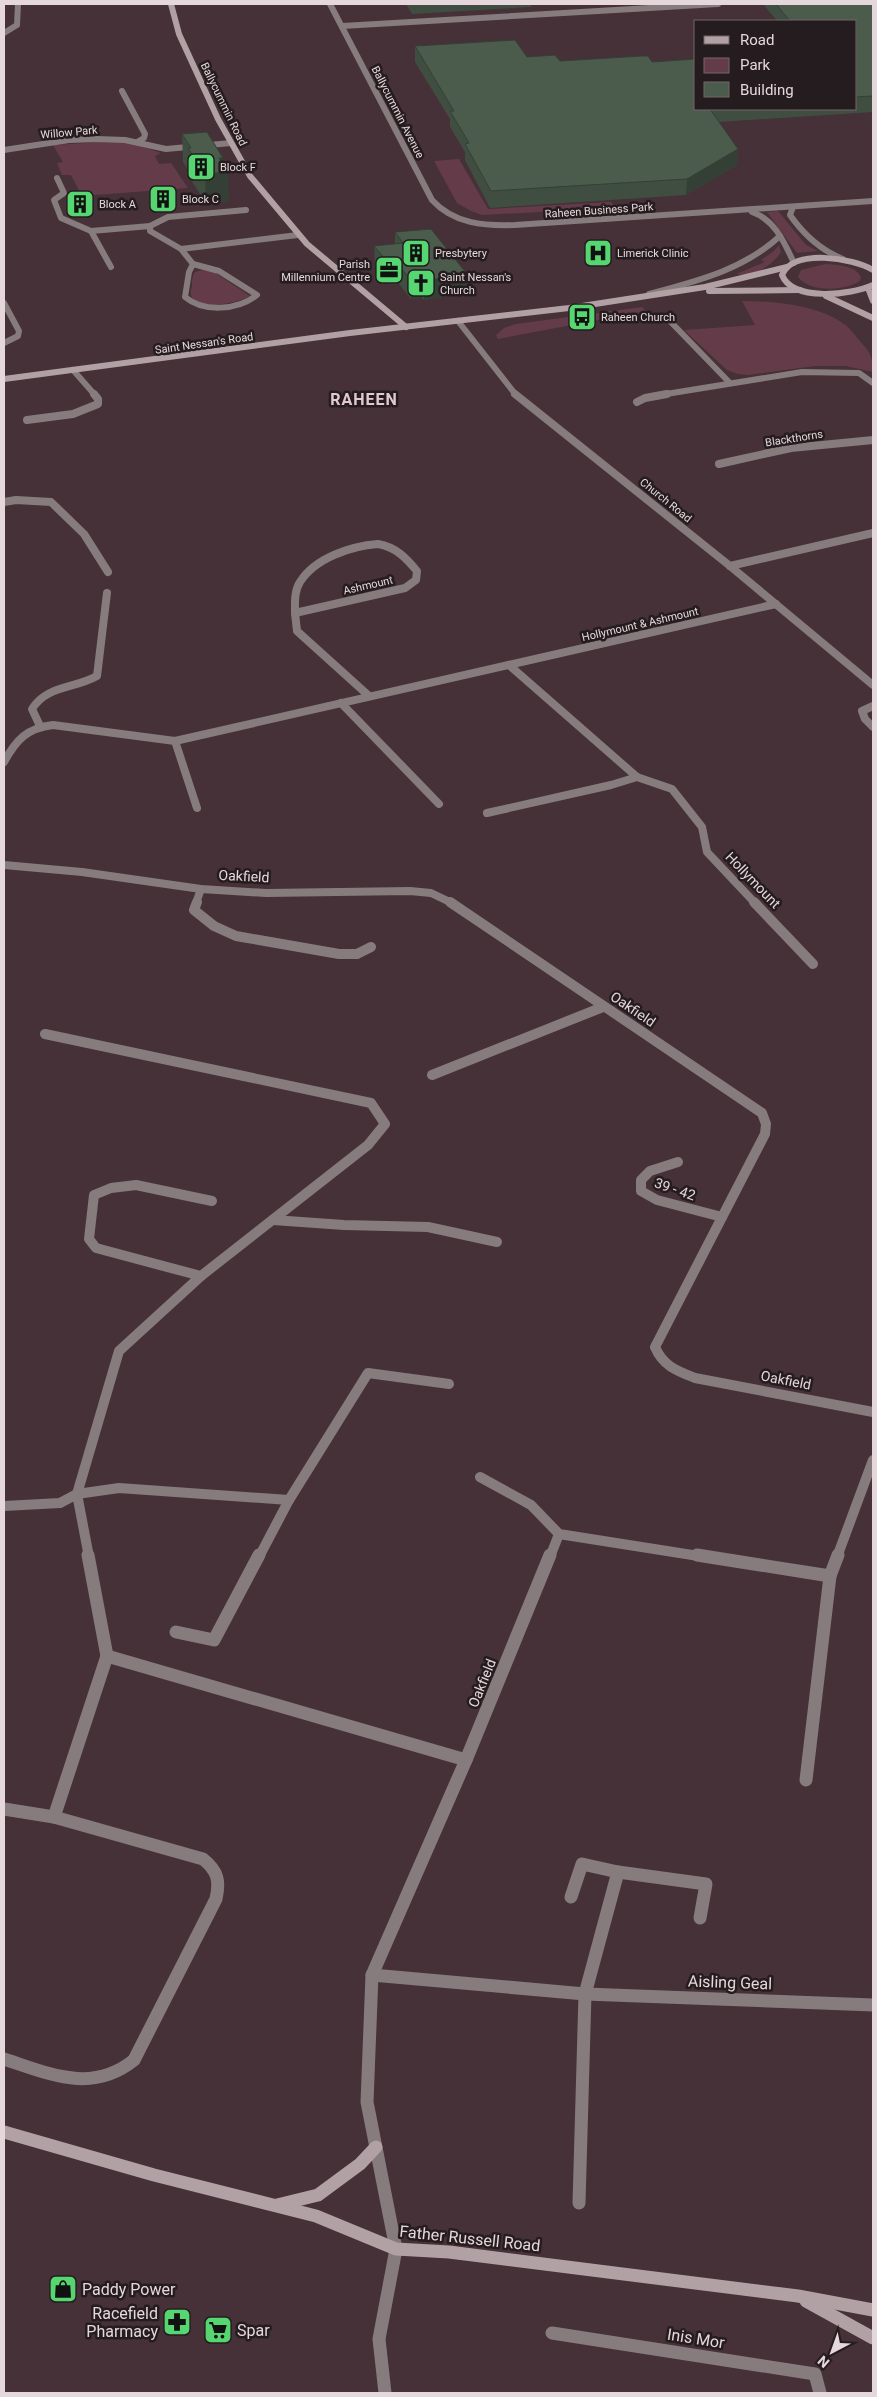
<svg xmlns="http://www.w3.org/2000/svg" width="877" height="2397" font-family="Roboto,sans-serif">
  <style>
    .green { fill: #643c49 }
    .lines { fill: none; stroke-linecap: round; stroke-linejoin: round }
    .street-far3 { stroke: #867b7d; stroke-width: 6 }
    .street-far2 { stroke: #867b7d; stroke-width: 8 }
    .street-far1 { stroke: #867b7d; stroke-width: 10 }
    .street { stroke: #867b7d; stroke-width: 13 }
    .secondary-far1 { stroke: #b1a0a4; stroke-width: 6 }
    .secondary { stroke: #b1a0a4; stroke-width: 13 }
    .wall { fill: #404e41 }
    .shaded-wall { fill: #344035 }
    .building { fill: #4b5b4c; stroke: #344035 }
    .labels { text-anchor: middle; stroke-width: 5; stroke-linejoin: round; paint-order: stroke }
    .far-street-label { font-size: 11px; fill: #e5d7db; stroke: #251c1f }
    .far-poi-label { font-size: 11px; fill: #e5d7db; stroke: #251c1f; text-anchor: start }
    .street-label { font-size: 14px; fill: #e5d7db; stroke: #251c1f }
    .far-district-label { font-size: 16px; font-weight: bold; letter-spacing: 1px; fill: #e3c8cf; stroke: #251c1f }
    .near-street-label { font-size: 16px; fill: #e5d7db; stroke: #251c1f }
    .near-poi-label { font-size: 16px; fill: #e5d7db; stroke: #251c1f; text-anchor: start }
  </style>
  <rect width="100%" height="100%" fill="#453137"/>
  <g class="green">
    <polygon points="118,141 141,146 161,153 155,156 159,164 171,163 188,188 82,196 71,175 62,175 57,163 63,162 53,145"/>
    <polygon points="459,159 488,209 611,202 616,208 482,215 471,211 457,203 434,161"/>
    <polygon points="778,211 806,245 818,251 797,253 767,212"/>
    <path d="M779 245 781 252C773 265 753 278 736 274L765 262 761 260 774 251Z"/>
    <path d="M825 264C837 265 855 265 861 277L860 281C844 291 810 293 798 277L801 270Z"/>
    <path d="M202 270 214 272 250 296C240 303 194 312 191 295 190 292 191 290 192 287 192 281 192 277 195 272Z"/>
    <path d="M742 301C772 301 816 305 841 322 849 327 854 334 860 341 870 353 873 355 873 372L846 366H815L748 375 738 374 727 370 684 330 755 325Z"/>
    <polygon points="642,307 646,311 498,339 496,335 504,328 516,324"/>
  </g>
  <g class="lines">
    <g class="street-far3">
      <path d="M330 4 432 200C454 224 484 226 515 225L873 201"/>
      <polyline points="342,26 718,4"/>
      <polyline points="4,33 17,25 18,4"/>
      <polyline points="122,91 145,134 144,138 137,142"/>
      <polyline points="4,150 69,140 97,139 125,140 166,149 231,143"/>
      <polyline points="57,178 64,193 54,200 61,218 91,231"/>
      <path d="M793 207 790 215C804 235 820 250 843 259"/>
      <path d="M752 212C775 220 784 242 794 263"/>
      <polyline points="150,226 150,231 181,249 193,264"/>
      <polyline points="181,249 298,235"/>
      <path d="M193 264 219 271 257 295C238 310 204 313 185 297L189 272Z"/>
      <polyline points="111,267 91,231 150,226 168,217 246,210"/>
      <path d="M649 294C697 281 743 270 780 236"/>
      <polyline points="4,303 19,331 18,336 4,343"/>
      <polyline points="666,317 729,382"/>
      <polyline points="458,321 516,395"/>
      <polyline points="73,370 95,395"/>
      <polyline points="660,395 802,372 859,373 873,383"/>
    </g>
    <g class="street-far2">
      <polyline points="515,394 730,566 873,685"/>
      <polyline points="637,402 645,398 667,394"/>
      <polyline points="27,420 73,414 98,404 98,399 94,394"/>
      <polyline points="719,464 791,448 873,440"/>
      <polyline points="4,502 16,500 51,502 84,534 108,572"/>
      <path d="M378 544C396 547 406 558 417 571L416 580 405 588 295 613C295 603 294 591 300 582 315 558 351 546 378 544Z"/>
      <polyline points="730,566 873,533"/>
      <polyline points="295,613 297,631 369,696"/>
      <polyline points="509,665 637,777 672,789 702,827 707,852 755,903"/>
      <polyline points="341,703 439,804"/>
      <polyline points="873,706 862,711 865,719 873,727"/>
      <path d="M40 726 32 709C47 685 74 689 97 676L107 593"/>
      <polyline points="175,741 197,808"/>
      <path d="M4 762C16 740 27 728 53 725L175 741 776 604"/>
      <polyline points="487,813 611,785 637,777"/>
      <polyline points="4,865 82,872 201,889 266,893 410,891 431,893 452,903"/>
      <polyline points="196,903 201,889"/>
    </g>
    <g class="street-far1">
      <polyline points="197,902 194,910 214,926 236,936 339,954 357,954 371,947"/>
      <path d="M450 902 762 1113 766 1124 765 1134 655 1347C663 1366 677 1371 695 1378L873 1412"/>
      <polyline points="754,902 813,964"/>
      <polyline points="45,1034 371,1103 385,1124 368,1145 201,1276"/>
      <polyline points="432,1075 603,1007"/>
      <polyline points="678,1162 650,1171 641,1180 641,1191 657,1200 722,1217"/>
      <polyline points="212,1201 136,1185 111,1188 94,1195 89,1239 96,1248 201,1276 119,1351 77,1494 119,1488 289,1500"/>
      <polyline points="273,1220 344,1225 428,1227 497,1242"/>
      <polyline points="480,1477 531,1505 559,1534 705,1557"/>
      <polyline points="4,1506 60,1503 77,1494 89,1557"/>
      <polyline points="259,1557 289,1500 368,1373 449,1384"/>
      <polyline points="550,1557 559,1534"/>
      <polyline points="837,1557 873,1460"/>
    </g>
    <g class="street">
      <polyline points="88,1555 107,1656"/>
      <polyline points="697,1555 830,1576"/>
      <polyline points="176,1632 214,1640 259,1555"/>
      <polyline points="806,1780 830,1576 838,1555"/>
      <polyline points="4,1809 54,1817"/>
      <polyline points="571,1897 582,1864 618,1872 706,1884 700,1918"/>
      <polyline points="372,1975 585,1994 873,2005"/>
      <path d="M4 2059C50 2074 92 2094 134 2060L216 1899C220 1881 218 1871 203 1859L54 1817 107 1656 466 1760"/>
      <polyline points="579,2203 585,1994 618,1872"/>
      <polyline points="552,2333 815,2374 820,2393"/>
      <polyline points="385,2393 379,2339 396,2249 367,2102 372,1975 466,1760 550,1555"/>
    </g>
    <g class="secondary-far1">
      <polyline points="171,4 179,34 218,119 250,176 307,244 406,327"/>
      <path d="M873 270C853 258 793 248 782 275 793 302 851 295 873 285"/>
      <polyline points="868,288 873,301"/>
      <polyline points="709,291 800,290"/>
      <polyline points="826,296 873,318"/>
      <polyline points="4,379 350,333 569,308 705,287 787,267"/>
    </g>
    <g class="secondary">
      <polyline points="4,2132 154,2175 316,2216 396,2249 449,2252 798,2296 873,2310"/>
      <polyline points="277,2205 318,2195 360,2164 376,2147"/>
      <polyline points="806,2301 873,2338"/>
    </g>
  </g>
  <g class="wall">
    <polygon points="406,4 531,4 531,7 412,14"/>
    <polygon points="763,4 873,4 873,112 719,122 738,149 737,165 686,195 490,208 465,160 465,152 450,127 450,119 415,62 415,46 527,57 560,61 652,62 696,109 856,109 856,21 777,21"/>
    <polygon points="182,134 223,158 224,166 229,201 206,203 189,177 189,171 183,162"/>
    <polygon points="395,232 467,293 424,300 422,298 411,299 399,284 391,285 375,265 374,246 395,244"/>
  </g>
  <g class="shaded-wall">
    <polygon points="738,149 737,165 686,195 687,179"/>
    <polygon points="219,158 223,158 224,173 228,172 229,201 206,203 205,174"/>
    <polygon points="399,265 399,284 391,285 391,266"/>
    <polygon points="467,274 467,293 424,300 424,281"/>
    <polygon points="422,279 422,298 411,299 411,281"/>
  </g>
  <g class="building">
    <polygon points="776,4 873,4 873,96 856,97 856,21 790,21"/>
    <polygon points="515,40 527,57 555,55 560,61 642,56 648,56 652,62 696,59 696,109 710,109 738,149 687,179 491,191 465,144 469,143 450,111 454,111 415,46"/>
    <polygon points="207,132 223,158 219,158 228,172 205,174 188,148 191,148 182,134"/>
    <polygon points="431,229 467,274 424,281 422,279 411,281 399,265 391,266 374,246 403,243 395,232"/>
  </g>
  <defs>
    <symbol id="building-square" viewBox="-11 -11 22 22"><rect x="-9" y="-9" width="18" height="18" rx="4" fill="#56d671" stroke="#251c1f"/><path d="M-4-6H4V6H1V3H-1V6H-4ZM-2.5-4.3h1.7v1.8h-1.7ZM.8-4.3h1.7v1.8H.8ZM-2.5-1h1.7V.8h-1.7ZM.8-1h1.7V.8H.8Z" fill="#111"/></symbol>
    <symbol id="hospital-square" viewBox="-11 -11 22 22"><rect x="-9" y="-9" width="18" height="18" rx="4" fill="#56d671" stroke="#251c1f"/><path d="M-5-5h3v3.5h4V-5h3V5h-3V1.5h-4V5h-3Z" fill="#111"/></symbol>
    <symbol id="office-square" viewBox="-11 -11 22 22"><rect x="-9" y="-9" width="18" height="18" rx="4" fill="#56d671" stroke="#251c1f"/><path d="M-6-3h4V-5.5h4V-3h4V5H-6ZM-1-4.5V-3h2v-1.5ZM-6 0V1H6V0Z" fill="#111"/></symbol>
    <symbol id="church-square" viewBox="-11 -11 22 22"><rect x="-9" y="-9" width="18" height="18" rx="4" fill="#56d671" stroke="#251c1f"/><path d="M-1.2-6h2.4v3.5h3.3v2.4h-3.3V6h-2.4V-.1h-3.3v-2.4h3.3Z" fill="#111"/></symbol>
    <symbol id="bus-square" viewBox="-11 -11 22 22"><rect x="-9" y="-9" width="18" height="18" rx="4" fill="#56d671" stroke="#251c1f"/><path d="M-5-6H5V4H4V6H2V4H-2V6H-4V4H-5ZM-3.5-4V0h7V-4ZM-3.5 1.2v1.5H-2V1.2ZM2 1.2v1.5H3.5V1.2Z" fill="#111"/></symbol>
    <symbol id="shop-square" viewBox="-11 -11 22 22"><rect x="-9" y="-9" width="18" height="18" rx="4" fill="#56d671" stroke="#251c1f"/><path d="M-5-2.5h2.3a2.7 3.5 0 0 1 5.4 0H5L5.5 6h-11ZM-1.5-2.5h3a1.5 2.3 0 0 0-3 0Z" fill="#111"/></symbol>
    <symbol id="pharmacy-square" viewBox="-11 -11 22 22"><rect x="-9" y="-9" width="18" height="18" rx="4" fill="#56d671" stroke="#251c1f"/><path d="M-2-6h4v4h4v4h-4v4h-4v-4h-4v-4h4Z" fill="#111"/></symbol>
    <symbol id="supermarket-square" viewBox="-11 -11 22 22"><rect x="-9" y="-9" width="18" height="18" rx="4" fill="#56d671" stroke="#251c1f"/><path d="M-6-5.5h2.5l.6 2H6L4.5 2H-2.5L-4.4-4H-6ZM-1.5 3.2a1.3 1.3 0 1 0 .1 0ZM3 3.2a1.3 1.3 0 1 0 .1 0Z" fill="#111"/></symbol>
  </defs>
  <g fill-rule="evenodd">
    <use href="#building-square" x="185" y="151" width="32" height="32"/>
    <use href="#building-square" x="147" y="183" width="32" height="32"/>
    <use href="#building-square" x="64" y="188" width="32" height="32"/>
    <use href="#building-square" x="400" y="237" width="32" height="32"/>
    <use href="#hospital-square" x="582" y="237" width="32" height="32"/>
    <use href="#office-square" x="373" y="254" width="32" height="32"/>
    <use href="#church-square" x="405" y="267" width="32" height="32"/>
    <use href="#bus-square" x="566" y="301" width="32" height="32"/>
    <use href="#shop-square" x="47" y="2273" width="32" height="32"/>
    <use href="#pharmacy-square" x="161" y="2306" width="32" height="32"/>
    <use href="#supermarket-square" x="202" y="2314" width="32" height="32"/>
  </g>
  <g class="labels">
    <g class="far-street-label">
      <text transform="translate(224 104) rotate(64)" y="4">Ballycummin Road</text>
      <text transform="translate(398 112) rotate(63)" y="4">Ballycummin Avenue</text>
      <text transform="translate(69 132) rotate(-5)" y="4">Willow Park</text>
      <text transform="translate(599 210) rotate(-4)" y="4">Raheen Business Park</text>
      <text transform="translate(204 343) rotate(-8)" y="4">Saint Nessan's Road</text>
      <text transform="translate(794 438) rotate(-9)" y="4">Blackthorns</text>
      <text transform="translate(666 500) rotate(39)" y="4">Church Road</text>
      <text transform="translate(368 585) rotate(-13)" y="4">Ashmount</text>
      <text transform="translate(640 624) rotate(-13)" y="4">Hollymount &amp; Ashmount</text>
    </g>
    <g class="far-poi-label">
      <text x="220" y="171">Block F</text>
      <text x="182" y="203">Block C</text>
      <text x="99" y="208">Block A</text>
      <text x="435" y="257">Presbytery</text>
      <text x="617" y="257">Limerick Clinic</text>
      <text x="370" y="268" text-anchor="end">Parish<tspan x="370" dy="13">Millennium Centre</tspan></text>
      <text x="440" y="281">Saint Nessan's<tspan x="440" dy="13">Church</tspan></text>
      <text x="601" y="321">Raheen Church</text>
    </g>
    <g class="street-label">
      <text transform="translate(244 876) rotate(3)" y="5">Oakfield</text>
      <text transform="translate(753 880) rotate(46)" y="5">Hollymount</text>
      <text transform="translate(633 1009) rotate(34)" y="5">Oakfield</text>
      <text transform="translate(675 1189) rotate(19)" y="5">39 - 42</text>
      <text transform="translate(786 1380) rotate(11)" y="5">Oakfield</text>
      <text transform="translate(482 1683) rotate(-68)" y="5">Oakfield</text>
    </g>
    <g class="far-district-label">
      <text x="364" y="405">RAHEEN</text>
    </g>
    <g class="near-street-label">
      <text transform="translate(730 1982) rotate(2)" y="6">Aisling Geal</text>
      <text transform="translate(470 2238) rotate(6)" y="6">Father Russell Road</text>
      <text transform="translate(696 2338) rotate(9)" y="6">Inis Mor</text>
    </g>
    <g class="near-poi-label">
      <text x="82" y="2295">Paddy Power</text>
      <text x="158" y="2319" text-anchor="end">Racefield<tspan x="158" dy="18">Pharmacy</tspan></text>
      <text x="237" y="2336">Spar</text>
    </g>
  </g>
  <rect width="877" height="2397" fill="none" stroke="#e5d7db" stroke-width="10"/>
  <rect x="694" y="20" width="162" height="90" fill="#251c1f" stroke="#72676a"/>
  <rect x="704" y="36" width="25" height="8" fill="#b1a0a4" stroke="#72676a"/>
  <text x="740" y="45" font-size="15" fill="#e5d7db">Road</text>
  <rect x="704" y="58" width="25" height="15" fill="#643c49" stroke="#72676a"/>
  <text x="740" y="70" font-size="15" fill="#e5d7db">Park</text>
  <rect x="704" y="82" width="25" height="15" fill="#4b5b4c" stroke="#72676a"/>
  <text x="740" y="95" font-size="15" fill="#e5d7db">Building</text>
  <g transform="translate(832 2352) rotate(221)" stroke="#251c1f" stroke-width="4" paint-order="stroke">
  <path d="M0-4L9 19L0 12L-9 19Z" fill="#e5d7db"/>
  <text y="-8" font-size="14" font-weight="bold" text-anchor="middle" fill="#e5d7db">N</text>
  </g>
</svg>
